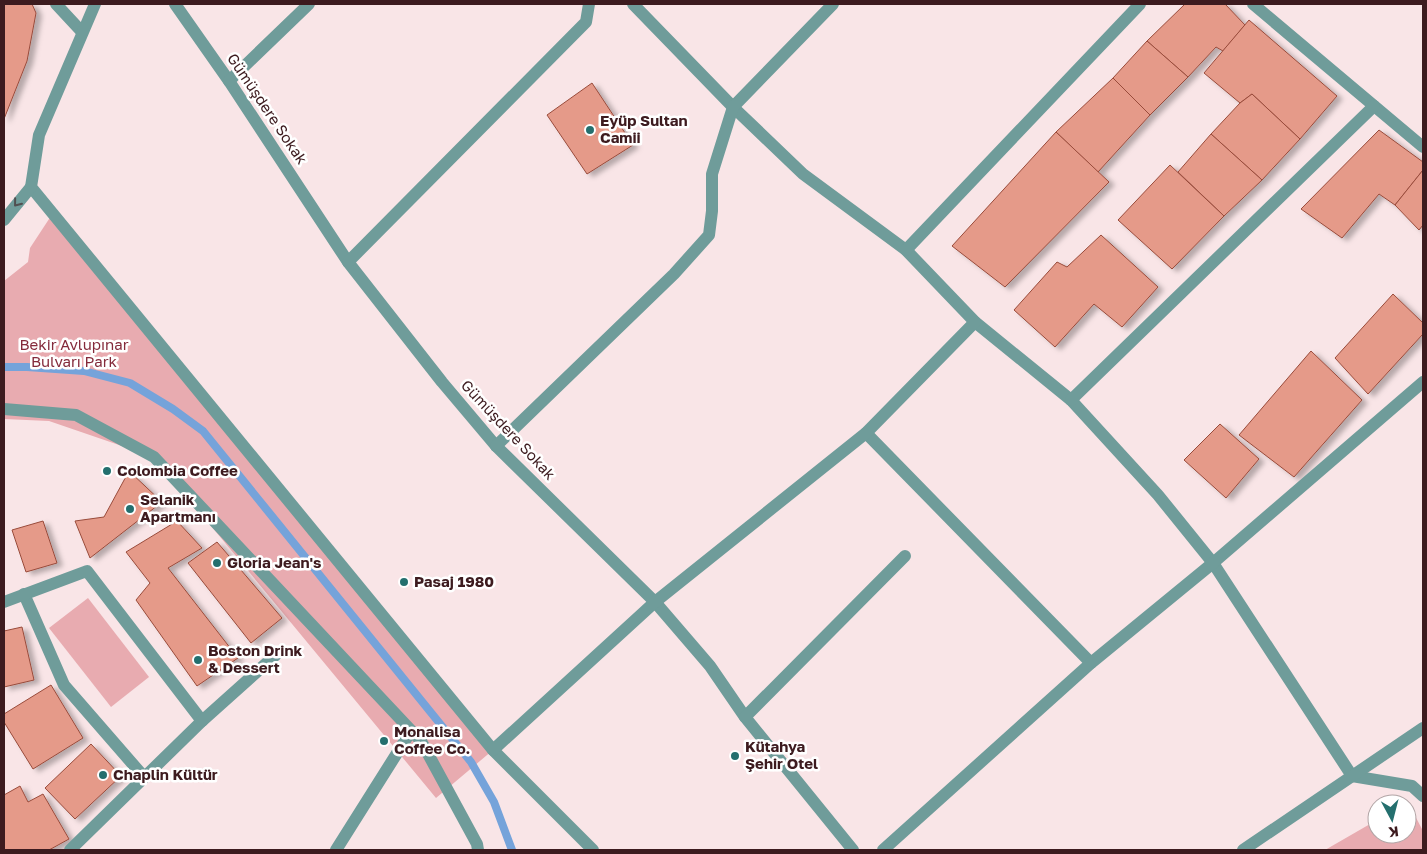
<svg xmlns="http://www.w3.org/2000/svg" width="1427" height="854" font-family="'Golos Text',sans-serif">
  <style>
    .green { fill: #e8abb0 }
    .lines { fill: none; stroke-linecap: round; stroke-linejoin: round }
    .stream { stroke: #75a3da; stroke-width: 8 }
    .building { fill: #e59a89; stroke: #994b3b; filter: url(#shadow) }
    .minor { stroke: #6f9c9a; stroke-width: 12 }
    .tertiary { stroke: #6f9c9a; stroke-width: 12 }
    .oneway { stroke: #514f50 }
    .poi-dot { fill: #246f6e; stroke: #fff; stroke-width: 2 }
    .labels { text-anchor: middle; stroke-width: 5; stroke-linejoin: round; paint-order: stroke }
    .street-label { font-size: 15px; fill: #3d1b1f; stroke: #fff }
    .poi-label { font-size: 15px; font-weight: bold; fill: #3d1b1f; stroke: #fff; text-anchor: start }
    .park-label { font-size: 15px; fill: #842a3b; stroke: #fff }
  </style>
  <defs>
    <filter id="shadow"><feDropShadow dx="5.5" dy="3" stdDeviation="2.5" flood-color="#0004"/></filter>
  </defs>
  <rect width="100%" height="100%" fill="#f9e5e7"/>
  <g class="green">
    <polygon points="51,216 493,750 436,798 154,457 49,421 4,419 4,281 28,262 30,248"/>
    <polygon points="88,598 149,677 111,707 49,628"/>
    <polygon points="1407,810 1412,810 1423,831 1423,850 1325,850 1377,820 1377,834 1407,834"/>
  </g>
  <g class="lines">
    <polyline class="stream" points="4,367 27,367 84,371 130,383 173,409 203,431 471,762 494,802 512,850"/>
  </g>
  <g class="building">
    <polygon points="4,4 32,4 36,13 27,61 4,119"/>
    <polygon points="1185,4 1225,4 1245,25 1223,51 1216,47 1188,77 1147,41"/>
    <polygon points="1249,20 1337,96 1300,139 1252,94 1240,103 1204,73"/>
    <polygon points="1147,41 1188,77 1150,115 1113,78"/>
    <polygon points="1113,78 1150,115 1098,172 1056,132"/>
    <polygon points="592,83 633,145 587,174 547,115"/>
    <polygon points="1252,94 1300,139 1262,180 1211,134 1240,103"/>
    <polygon points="1379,130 1423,162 1423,170 1395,205 1379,194 1342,238 1301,209"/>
    <polygon points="1056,132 1109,182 1005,287 952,246"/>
    <polygon points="1211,134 1262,180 1224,216 1178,172"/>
    <polygon points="1170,165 1224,216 1172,269 1118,220"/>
    <polygon points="1423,170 1423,225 1419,230 1395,205"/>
    <polygon points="1101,235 1158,287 1122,327 1094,304 1055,347 1014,310 1057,262 1067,267"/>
    <polygon points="1393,294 1423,323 1423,334 1368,394 1335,358"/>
    <polygon points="1311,351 1362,400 1294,477 1239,435"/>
    <polygon points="1220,424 1259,459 1226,498 1184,460"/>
    <polygon points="129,471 162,502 90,558 75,521 104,517"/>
    <polygon points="43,521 57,563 26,572 12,530"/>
    <polygon points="177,521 202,548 168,568 238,658 197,686 136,600 150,583 126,552"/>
    <polygon points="217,542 282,618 251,643 188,563"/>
    <polygon points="22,627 34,680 4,687 4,631"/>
    <polygon points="51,685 83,738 33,769 4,722 4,714"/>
    <polygon points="91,744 121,776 75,819 45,788"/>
    <polygon points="20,786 28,802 43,794 69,839 49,850 4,850 4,795"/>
  </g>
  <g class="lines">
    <g class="minor">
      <polyline points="56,4 82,32"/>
      <polyline points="95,4 39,135 31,187 493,750 593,850"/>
      <polyline points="175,4 229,81 348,262 442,382 496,446 655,602 710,666 745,717 853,850"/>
      <polyline points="633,4 733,107 803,174 906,250 975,322 1071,400 1158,495 1213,563 1352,776 1412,786 1423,796"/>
      <polyline points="1253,4 1423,147"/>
      <polyline points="229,81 309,4"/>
      <polyline points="4,220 31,187"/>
      <polyline points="906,250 1140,4"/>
      <polyline points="348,262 586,22 589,4"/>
      <polyline points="1071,400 1374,106"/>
      <polyline points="866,433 1091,663"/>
      <polyline points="496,446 674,274 709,235 712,211 712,174 733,107 833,4"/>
      <polyline points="24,594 64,685 144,777"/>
      <polyline points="4,602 87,571 202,721 70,850"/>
      <polyline points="745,717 905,556"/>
      <polyline points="202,721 279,652"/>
      <polyline points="493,750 655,602 866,433 975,322"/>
      <polyline points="336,850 411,731"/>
      <polyline points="883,850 1091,663 1213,563 1423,382"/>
      <polyline points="1243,850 1423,728"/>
    </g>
    <polyline class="tertiary" points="4,409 76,415 154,457 421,741 477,844 478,850"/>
  </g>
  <defs><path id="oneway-chevron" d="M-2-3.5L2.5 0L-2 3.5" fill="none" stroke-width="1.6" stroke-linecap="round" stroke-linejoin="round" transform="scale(1.25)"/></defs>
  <use class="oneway" href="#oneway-chevron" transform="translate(17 203) rotate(129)"/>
  <g class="poi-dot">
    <circle cx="590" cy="130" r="5"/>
    <circle cx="107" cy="471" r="5"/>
    <circle cx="130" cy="509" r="5"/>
    <circle cx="217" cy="563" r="5"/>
    <circle cx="404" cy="582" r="5"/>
    <circle cx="198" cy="660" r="5"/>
    <circle cx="384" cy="741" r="5"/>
    <circle cx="735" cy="756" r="5"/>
    <circle cx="103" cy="775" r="5"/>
  </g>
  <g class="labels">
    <g class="street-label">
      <text transform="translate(267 109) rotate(56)" y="5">Gümüşdere Sokak</text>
      <text transform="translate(508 430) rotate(47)" y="5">Gümüşdere Sokak</text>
    </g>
    <g class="poi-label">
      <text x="600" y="126">Eyüp Sultan<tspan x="600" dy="17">Camii</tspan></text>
      <text x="117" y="476">Colombia Coffee</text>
      <text x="140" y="505">Selanik<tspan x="140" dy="17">Apartmanı</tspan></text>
      <text x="227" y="568">Gloria Jean's</text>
      <text x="414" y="587">Pasaj 1980</text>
      <text x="208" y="656">Boston Drink<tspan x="208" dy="17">&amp; Dessert</tspan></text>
      <text x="394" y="737">Monalisa<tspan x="394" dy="17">Coffee Co.</tspan></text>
      <text x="745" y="752">Kütahya<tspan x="745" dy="17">Şehir Otel</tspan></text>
      <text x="113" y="780">Chaplin Kültür</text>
    </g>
    <g class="park-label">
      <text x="74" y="350">Bekir Avlupınar<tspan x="74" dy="17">Bulvarı Park</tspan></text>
    </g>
  </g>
  <rect width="1427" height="854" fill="none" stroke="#3d1b1f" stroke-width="10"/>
  <g transform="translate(1392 819) rotate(173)"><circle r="24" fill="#ffffff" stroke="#b1a4a5"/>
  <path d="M0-4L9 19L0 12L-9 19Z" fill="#246f6e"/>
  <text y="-8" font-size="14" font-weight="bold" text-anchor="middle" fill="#3d1b1f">K</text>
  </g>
</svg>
